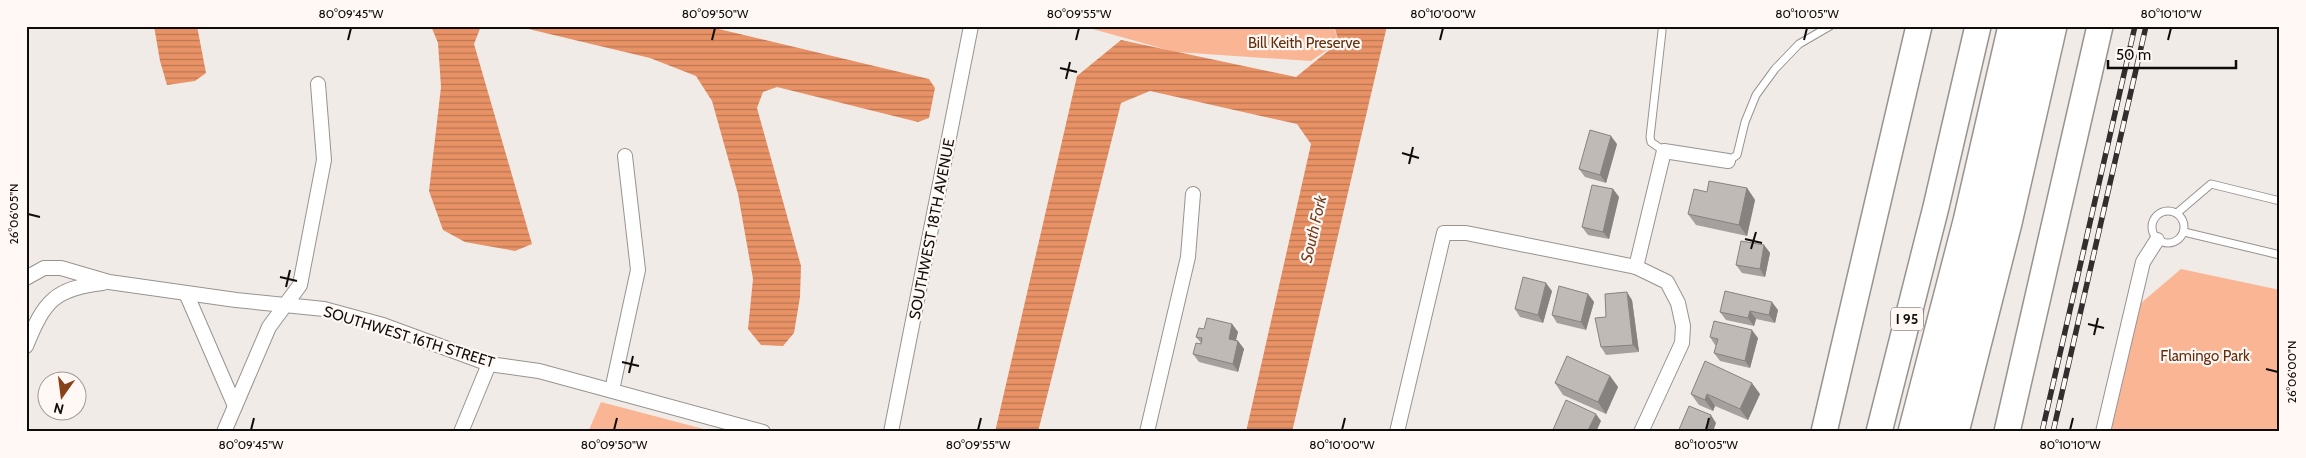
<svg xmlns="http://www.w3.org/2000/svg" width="2306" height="458" font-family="Cabin,sans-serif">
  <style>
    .green { fill: #fab694 }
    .water { fill: url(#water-rules) }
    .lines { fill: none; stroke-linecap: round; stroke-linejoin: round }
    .lane-casing { stroke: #999390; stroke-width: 9 }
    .street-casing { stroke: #999390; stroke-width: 16 }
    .highway-casing { stroke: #999390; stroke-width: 28 }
    .lane { stroke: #fff; stroke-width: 7 }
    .street { stroke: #fff; stroke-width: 14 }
    .highway { stroke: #fff; stroke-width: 25 }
    .rail-casing { stroke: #312e2d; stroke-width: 5.5 }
    .rail { stroke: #fff8f5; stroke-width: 4; stroke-dasharray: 11; stroke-linecap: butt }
    .wall { fill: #a5a09d }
    .shaded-wall { fill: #868280 }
    .building { fill: #c0bab7; stroke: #868280 }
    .ticks { fill: none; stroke: #0f0d0c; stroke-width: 2 }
    .labels { text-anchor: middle; stroke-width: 4.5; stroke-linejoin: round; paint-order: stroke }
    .shield { fill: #fff8f5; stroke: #575452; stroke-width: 1 }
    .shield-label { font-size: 14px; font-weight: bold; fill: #0f0d0c }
    .park-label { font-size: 15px; fill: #642d0c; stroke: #fff8f5 }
    .street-label { font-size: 15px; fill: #0f0d0c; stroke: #fff8f5 }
    .water-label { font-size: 16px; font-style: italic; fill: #733b1c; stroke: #fff8f5 }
    .neatline { fill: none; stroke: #0f0d0c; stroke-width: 2 }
    .ticks-label { font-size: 12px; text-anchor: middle; fill: #0f0d0c }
  </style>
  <defs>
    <pattern id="water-rules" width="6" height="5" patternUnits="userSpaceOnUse" patternTransform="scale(1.25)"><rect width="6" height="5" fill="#e89266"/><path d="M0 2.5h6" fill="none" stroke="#ba7652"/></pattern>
  </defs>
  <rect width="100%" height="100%" fill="#f1ebe8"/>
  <g class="green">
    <polygon points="1082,26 1333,26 1339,42 1311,61 1175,52"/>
    <polygon points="2181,269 2280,290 2280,432 2111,432 2141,303"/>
    <polygon points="601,402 715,432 588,432"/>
  </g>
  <g class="water">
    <polygon points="154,26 197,26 206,73 195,81 167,85 160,61"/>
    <polygon points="431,26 481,26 474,44 532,244 515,251 465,242 443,230 429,191 441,87 438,43"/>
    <polygon points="516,26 706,26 929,79 935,88 929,118 918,122 777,87 763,92 757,108 801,266 800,297 794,333 783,346 761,345 748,329 753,279 738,194 712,101 696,76 650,58"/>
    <polygon points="1334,26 1387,26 1292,432 1246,432 1311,144 1297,124 1150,91 1121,103 1038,432 995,432 1077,76 1121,40 1296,77 1339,42"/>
  </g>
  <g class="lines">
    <defs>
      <g id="lane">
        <polyline points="1662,31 1650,137 1651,142 1664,151"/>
        <polyline points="1728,161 1737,155 1745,122 1756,95 1775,69 1799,44 1830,26"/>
        <circle cx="2168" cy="227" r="16"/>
        <polyline points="2177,213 2211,184 2280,201"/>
        <polyline points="2184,232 2280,255"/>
      </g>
      <g id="street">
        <polyline points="1636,267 1664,151 1728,161"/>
        <polyline points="26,278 44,268 61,268 109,282 236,300 324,309 383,325 489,364 539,371 763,432"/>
        <polyline points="186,293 235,406"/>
        <path d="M26 346C44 302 54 288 103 283"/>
        <polyline points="612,390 638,270 625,156"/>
        <polyline points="224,432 269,327 300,285 324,160 318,84"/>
        <polyline points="461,432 489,364"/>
        <polyline points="891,432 971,26"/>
        <polyline points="1147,432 1188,257 1193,194"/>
        <polyline points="1397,432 1444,233 1466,233 1636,267 1667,282 1678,303 1683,326 1682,343 1641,432"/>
        <polyline points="2103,432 2143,262 2157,240"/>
      </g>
      <g id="highway">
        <polyline points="1824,432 1919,26"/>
        <polyline points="1879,432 1936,207 1978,26"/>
        <polyline points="1911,432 1966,221 2011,26"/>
        <polyline points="1936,432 1989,219 2034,26"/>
        <polyline points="1956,432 2009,223 2054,26"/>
        <polyline points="2007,432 2100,26"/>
      </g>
    </defs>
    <use href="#lane" class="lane-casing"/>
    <use href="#street" class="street-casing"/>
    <use href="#highway" class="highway-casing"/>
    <use href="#lane" class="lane"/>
    <use href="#street" class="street"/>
    <use href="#highway" class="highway"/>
    <defs>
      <g id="rail">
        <polyline points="2042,432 2135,26"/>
        <polyline points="2053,432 2146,26"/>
      </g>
    </defs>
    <use href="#rail" class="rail-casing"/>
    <use href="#rail" class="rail"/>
  </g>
  <g class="wall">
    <polygon points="1617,144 1606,183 1585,177 1579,169"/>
    <polygon points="1747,188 1755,200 1747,236 1696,225 1688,214 1707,192"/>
    <polygon points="1613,189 1619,197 1609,239 1588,235 1582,227"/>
    <polygon points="1764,245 1770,253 1765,277 1742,273 1736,265"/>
    <polygon points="1552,291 1543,323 1520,317 1515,309"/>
    <polygon points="1588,294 1594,302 1586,330 1557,323 1552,315"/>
    <polygon points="1632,300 1639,352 1606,355 1601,347 1606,317"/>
    <polygon points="1778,310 1775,323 1756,319 1754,326 1726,320 1720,312"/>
    <polygon points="1232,324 1238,332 1236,340 1238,341 1244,349 1238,372 1199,362 1193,354 1201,343 1196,337 1204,329"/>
    <polygon points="1710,337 1758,338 1750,368 1720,361 1714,353 1716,345 1715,345"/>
    <polygon points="1610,376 1618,387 1606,414 1563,395 1555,383"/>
    <polygon points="1691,394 1760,394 1748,420 1715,406 1713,411 1699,405"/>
  </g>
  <g class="shaded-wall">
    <polygon points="1611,136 1617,144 1606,183 1600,175"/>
    <polygon points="1747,188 1755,200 1747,236 1739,225"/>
    <polygon points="1613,189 1619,197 1609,239 1603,232"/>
    <polygon points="1764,245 1770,253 1765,277 1760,269"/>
    <polygon points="1546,283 1552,291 1543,323 1538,315"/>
    <polygon points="1627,292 1632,300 1639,352 1633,345"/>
    <polygon points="1588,294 1594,302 1586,330 1581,322"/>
    <polygon points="1772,302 1778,310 1775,323 1769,315"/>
    <polygon points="1750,311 1756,319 1754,326 1748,318"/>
    <polygon points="1232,324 1238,332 1234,347 1229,339"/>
    <polygon points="1752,330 1758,338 1750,368 1745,361"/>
    <polygon points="1238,341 1244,349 1238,372 1233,364"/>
    <polygon points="1610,376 1618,387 1606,414 1598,402"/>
    <polygon points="1752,383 1760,394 1748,420 1740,409"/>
    <polygon points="1707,394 1715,406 1713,411 1705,400"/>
    <polygon points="1596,414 1601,421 1596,432 1587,432"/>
    <polygon points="1711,415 1716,423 1713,432 1704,432"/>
  </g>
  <g class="building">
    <polygon points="1590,130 1611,136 1600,175 1579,169"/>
    <polygon points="1709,181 1747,188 1739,225 1688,214 1694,189 1707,192"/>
    <polygon points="1592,185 1613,189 1603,232 1582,227"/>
    <polygon points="1741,241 1764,245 1760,269 1736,265"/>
    <polygon points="1523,277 1546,283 1538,315 1515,309"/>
    <polygon points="1559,286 1588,294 1581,322 1552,315"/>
    <polygon points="1725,291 1772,302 1769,315 1750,311 1748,318 1720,312"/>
    <polygon points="1627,292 1633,345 1601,347 1595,318 1606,317 1605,294"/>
    <polygon points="1207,318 1232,324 1229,339 1238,341 1233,364 1193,354 1196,343 1201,344 1202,338 1196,337 1199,328 1204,329"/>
    <polygon points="1714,321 1752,330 1745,361 1714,353 1718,339 1710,337"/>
    <polygon points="1567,356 1610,376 1598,402 1555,383"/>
    <polygon points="1705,361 1752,383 1740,409 1707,394 1705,400 1691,394"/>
    <polygon points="1566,400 1596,414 1587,432 1552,432"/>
    <polygon points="1689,406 1711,415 1704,432 1678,432"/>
  </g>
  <path class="ticks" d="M348 40 351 28M712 40 715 28M1076 40 1079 28M1440 40 1443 28M1804 40 1807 28M2168 40 2171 28M1060 68 1077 72M1066 79 1070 62M1402 153 1419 158M1409 164 1413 147M28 214 40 217M1745 239 1762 243M1751 249 1756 232M280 277 297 281M286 287 290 270M2088 324 2104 328M2094 335 2098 318M622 362 639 366M2266 369 2278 372M629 373 633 356M251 430 254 418M614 430 617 418M978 430 981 418M1342 430 1345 418M1706 430 1709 418M2070 430 2073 418"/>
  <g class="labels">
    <rect class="shield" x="1891" y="307.5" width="32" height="23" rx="4"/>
    <g class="shield-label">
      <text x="1907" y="324">I 95</text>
    </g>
    <g class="park-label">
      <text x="1304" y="48">Bill Keith Preserve</text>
      <text x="2205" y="361">Flamingo Park</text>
    </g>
    <g class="street-label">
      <text transform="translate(932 229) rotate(-79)" y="5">SOUTHWEST 18TH AVENUE</text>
      <text transform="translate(409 337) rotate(17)" y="5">SOUTHWEST 16TH STREET</text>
    </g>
    <g class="water-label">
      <text transform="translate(1313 229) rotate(-77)" y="6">South Fork</text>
    </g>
  </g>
  <rect width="2306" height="458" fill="none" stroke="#fff8f5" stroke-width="55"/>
  <g transform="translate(62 396) rotate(194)"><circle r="24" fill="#fff8f5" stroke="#9f9a98"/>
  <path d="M0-4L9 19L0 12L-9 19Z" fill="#874219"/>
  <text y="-8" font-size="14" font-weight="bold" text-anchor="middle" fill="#0f0d0c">N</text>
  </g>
  <path d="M2108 60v8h128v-8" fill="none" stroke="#0f0d0c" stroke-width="2.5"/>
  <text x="2116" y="60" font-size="15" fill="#0f0d0c" stroke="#fff8f5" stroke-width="4" paint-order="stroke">50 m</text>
  <rect x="28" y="28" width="2250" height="402" class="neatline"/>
  <g class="ticks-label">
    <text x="351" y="18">80°09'45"W</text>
    <text x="715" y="18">80°09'50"W</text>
    <text x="1079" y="18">80°09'55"W</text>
    <text x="1443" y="18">80°10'00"W</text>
    <text x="1807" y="18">80°10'05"W</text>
    <text x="2171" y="18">80°10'10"W</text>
    <text transform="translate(14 214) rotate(-90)" y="4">26°06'05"N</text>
    <text transform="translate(2292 372) rotate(-90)" y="4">26°06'00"N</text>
    <text x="251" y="449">80°09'45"W</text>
    <text x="614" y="449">80°09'50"W</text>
    <text x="978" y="449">80°09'55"W</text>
    <text x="1342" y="449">80°10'00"W</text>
    <text x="1706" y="449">80°10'05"W</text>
    <text x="2070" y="449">80°10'10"W</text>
  </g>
</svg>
